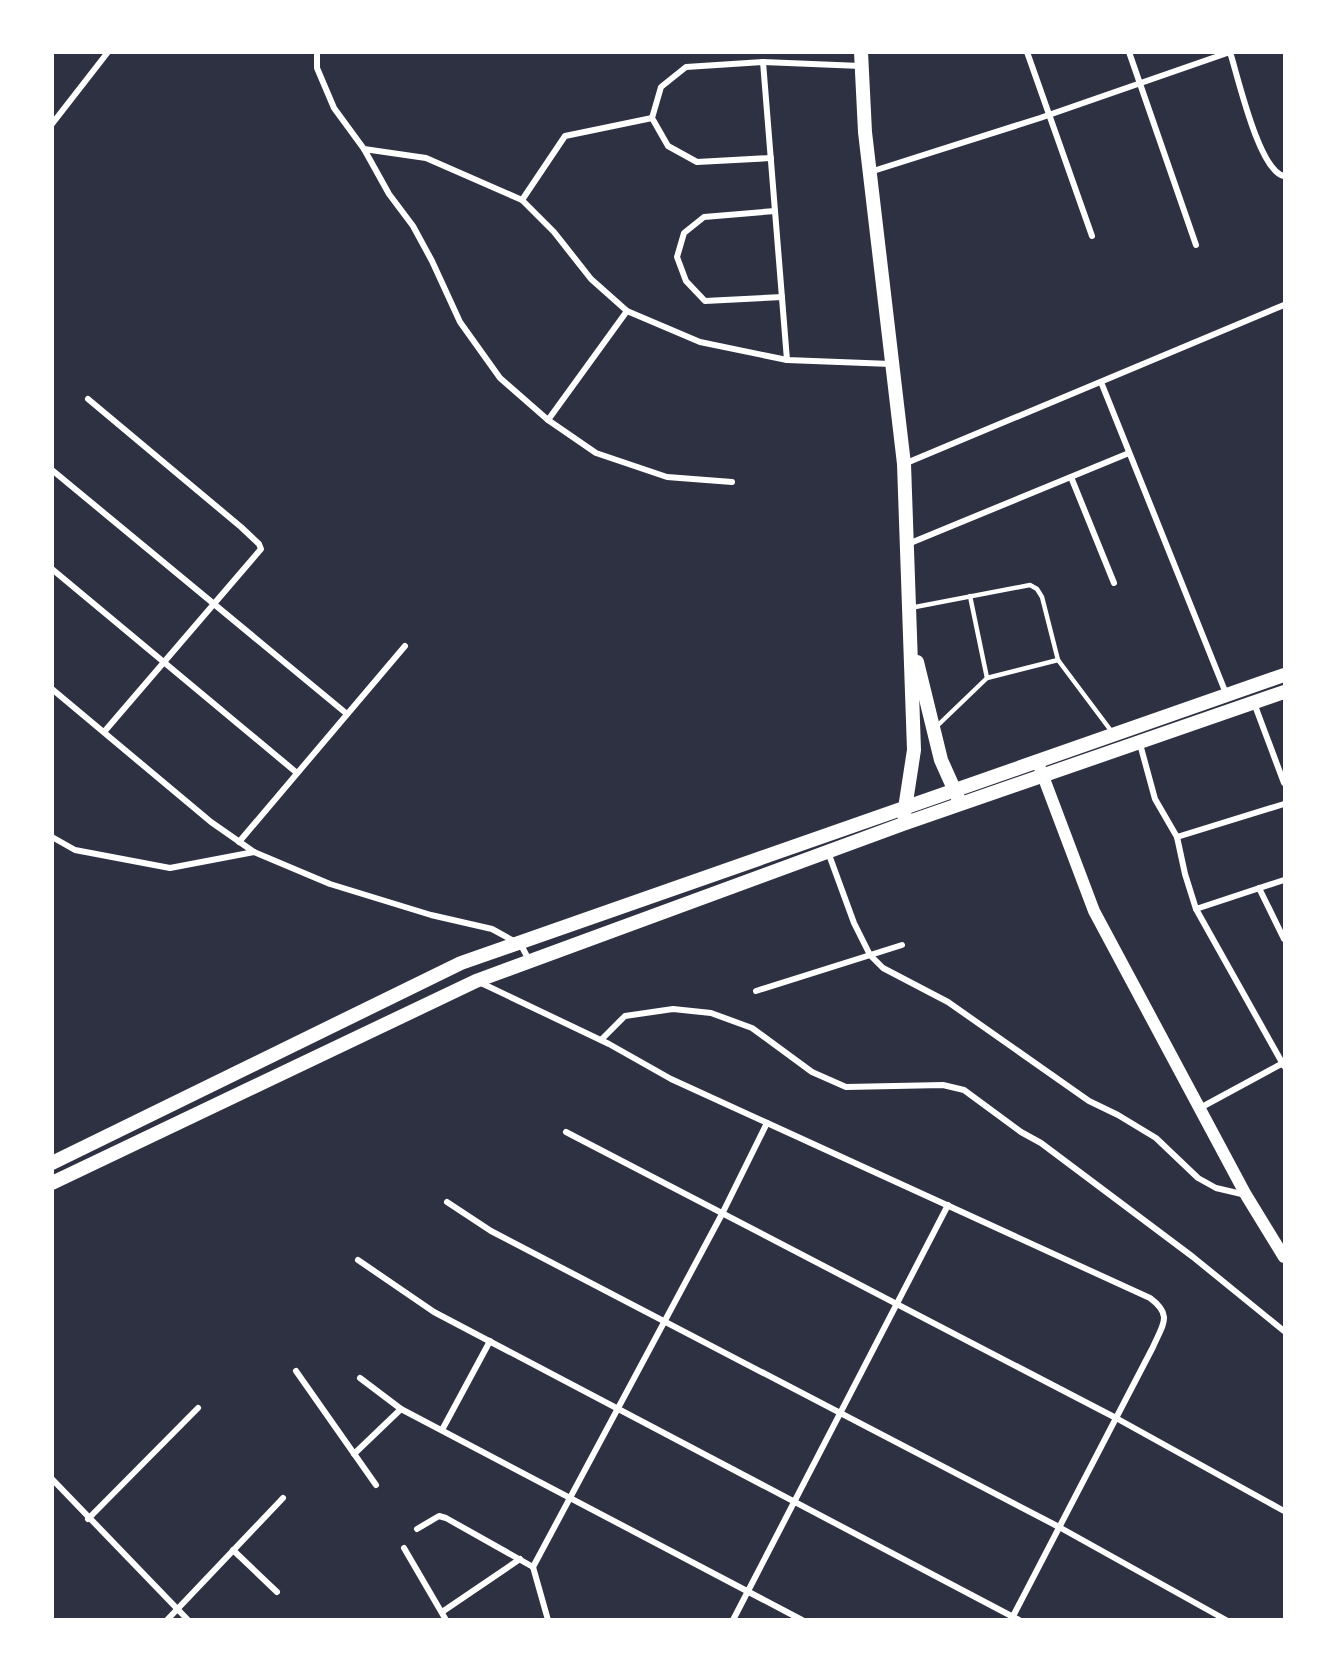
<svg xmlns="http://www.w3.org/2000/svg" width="1337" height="1672" font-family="Raleway,sans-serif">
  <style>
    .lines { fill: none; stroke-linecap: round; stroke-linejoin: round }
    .service { stroke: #fff; stroke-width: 4.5 }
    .minor { stroke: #fff; stroke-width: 6 }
    .secondary { stroke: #fff; stroke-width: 12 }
    .primary { stroke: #fff; stroke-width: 14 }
  </style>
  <rect width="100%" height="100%" fill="#2d3142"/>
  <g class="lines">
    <g class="service">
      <polyline points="970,596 987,678"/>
      <polyline points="910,608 1030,585 1037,589 1042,597 1058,660 1112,732"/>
      <polyline points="936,727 987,678 1058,660"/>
    </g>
    <g class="minor">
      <polyline points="317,52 317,68 334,108 364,149 389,194 413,226 432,261 460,322 500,378 548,420 596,453 667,477 732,482"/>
      <polyline points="1027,52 1092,236"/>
      <polyline points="1129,52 1196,245"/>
      <path d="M1230 52C1238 77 1259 171 1284 176"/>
      <polyline points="763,62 787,360"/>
      <polyline points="52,124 108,52"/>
      <polyline points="364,149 426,158 522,200 554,232 591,279 627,311 700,342 787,360 891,364"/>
      <polyline points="771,158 697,162 668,146 652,118 661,87 686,67 763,62 861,66"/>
      <polyline points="870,172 1040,118 1230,52"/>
      <polyline points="522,200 565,136 652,118"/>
      <polyline points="775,211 704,217 684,233 677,257 686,281 705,301 782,297"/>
      <polyline points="1101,382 1227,696"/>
      <polyline points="88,399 241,527 259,544 261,549 104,732"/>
      <polyline points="548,420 627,311"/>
      <polyline points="904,464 1284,305"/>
      <polyline points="52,470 347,714"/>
      <polyline points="1071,477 1114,583"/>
      <polyline points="908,544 1129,453"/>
      <polyline points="52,569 297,773"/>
      <polyline points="52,689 211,822 254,852 330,884 431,915 492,929 521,945 530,962"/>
      <polyline points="1254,703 1284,783"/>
      <polyline points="1140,744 1155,799 1177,837 1185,874 1196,909 1284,1066"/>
      <polyline points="52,837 75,850 170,868 254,852"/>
      <polyline points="1177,837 1284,804"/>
      <polyline points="239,842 405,646"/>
      <polyline points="828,852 854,923 870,955 883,968 948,1002 1089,1101 1118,1115 1156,1138 1198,1178 1216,1188 1246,1195"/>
      <polyline points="1259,888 1284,939"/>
      <polyline points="1196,909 1284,880"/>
      <path d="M479 982 609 1044 671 1079 1150 1298C1173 1315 1163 1324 1153 1347L1011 1620"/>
      <polyline points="756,991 902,945"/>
      <polyline points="601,1040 625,1016 673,1009 711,1013 752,1028 812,1072 846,1087 943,1085 964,1090 1021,1132 1041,1143 1193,1257 1284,1331"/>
      <polyline points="1200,1108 1283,1063"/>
      <polyline points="566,1132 1116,1418 1284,1511"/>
      <polyline points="447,1202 491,1231 1059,1527 1226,1620"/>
      <polyline points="358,1260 434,1312 1019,1620"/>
      <polyline points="296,1371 376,1485"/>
      <polyline points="360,1378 401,1409 802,1620"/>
      <polyline points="442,1430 490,1341"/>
      <polyline points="354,1454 401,1409"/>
      <polyline points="52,1479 188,1620"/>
      <polyline points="88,1519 198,1408"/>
      <polyline points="417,1529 439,1516 446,1518 533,1567 548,1620"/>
      <polyline points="404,1548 446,1620"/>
      <polyline points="233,1550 277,1592"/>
      <polyline points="533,1567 722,1214 767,1123"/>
      <polyline points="442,1612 520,1559"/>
      <polyline points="167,1620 283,1498"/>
      <polyline points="733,1620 948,1205"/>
    </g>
    <polyline class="secondary" points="1040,768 1094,911 1246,1195 1284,1257"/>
    <g class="primary">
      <polyline points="861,52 865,132 904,464 914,750 904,815"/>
      <polyline points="917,662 941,760 958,798"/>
      <polyline points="52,1163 461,963 1284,675"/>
      <polyline points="52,1183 476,981 903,824 1284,692"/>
    </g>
  </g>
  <rect width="1337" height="1672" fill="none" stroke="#ffffff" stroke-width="108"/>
</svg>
